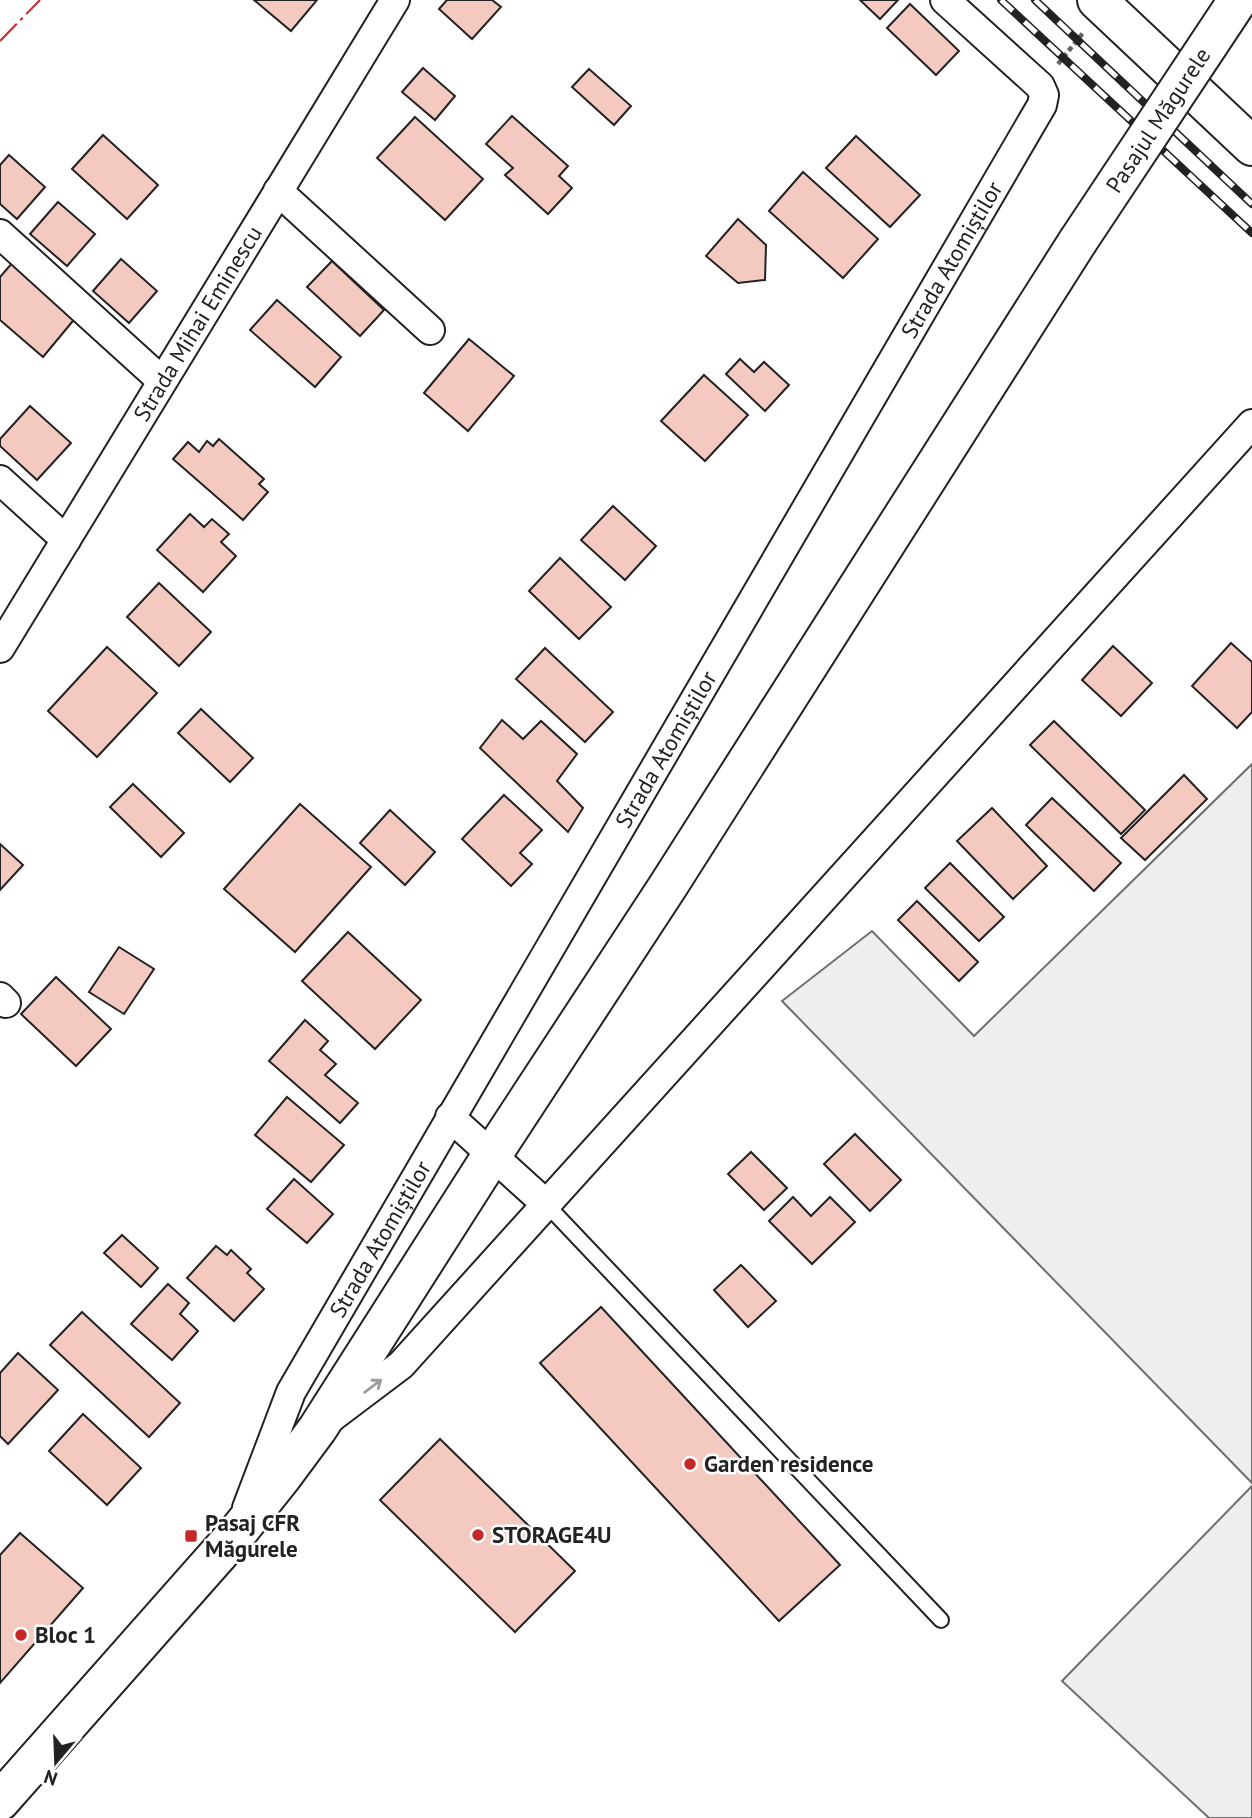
<svg xmlns="http://www.w3.org/2000/svg" width="1252" height="1818" font-family="'PT Sans',sans-serif">
  <style>
    .green { fill: #eee; stroke: #6f6f6f; stroke-width: 2 }
    .building { fill: #f3c9c0; stroke: #222; stroke-width: 2 }
    .lines { fill: none; stroke-linecap: round; stroke-linejoin: round }
    .service-casing { stroke: #222; stroke-width: 18 }
    .minor-casing { stroke: #222; stroke-width: 32 }
    .secondary-casing { stroke: #222; stroke-width: 42 }
    .primary-casing { stroke: #222; stroke-width: 42 }
    .path { stroke: #646464; stroke-width: 4.5; stroke-dasharray: 5 3.5; stroke-linecap: butt }
    .service { stroke: #fff; stroke-width: 14 }
    .minor { stroke: #fff; stroke-width: 28 }
    .secondary { stroke: #fff; stroke-width: 38 }
    .primary { stroke: #fff; stroke-width: 38 }
    .rail-casing { stroke: #222; stroke-width: 8 }
    .rail { stroke: #fff; stroke-width: 5; stroke-dasharray: 16; stroke-linecap: butt }
    .secondary-bridge-casing { stroke: #222; stroke-width: 42; stroke-linecap: butt }
    .secondary-bridge { stroke: #fff; stroke-width: 38 }
    .power { stroke: #c62828; stroke-width: 2; stroke-dasharray: 24 5 3.5 5; stroke-linecap: butt }
    .oneway { stroke: #9c9c9c }
    .poi-dot { fill: #c62828; stroke: #fff; stroke-width: 2.5 }
    .labels { text-anchor: middle; stroke-width: 5; stroke-linejoin: round; paint-order: stroke }
    .street-label { font-size: 23px; fill: #222; stroke: #fff }
    .poi-label { font-size: 23px; font-weight: bold; fill: #222; stroke: #fff; text-anchor: start }
  </style>
  <rect width="100%" height="100%" fill="#fff"/>
  <g class="green">
    <polygon points="1252,764 1252,1483 782,1001 872,931 974,1036"/>
    <polygon points="1252,1486 1252,1818 1209,1818 1062,1681"/>
  </g>
  <g class="building">
    <polygon points="254,0 317,0 291,31"/>
    <polygon points="447,0 492,0 501,7 472,39 439,9"/>
    <polygon points="860,0 898,0 880,19"/>
    <polygon points="910,4 959,51 936,75 887,28"/>
    <polygon points="423,68 455,96 435,120 402,92"/>
    <polygon points="589,69 631,106 614,125 572,87"/>
    <polygon points="512,116 568,166 559,176 572,188 548,214 505,175 513,168 486,144"/>
    <polygon points="415,117 483,179 445,220 377,158"/>
    <polygon points="103,135 158,185 127,219 72,169"/>
    <polygon points="856,136 920,195 890,227 826,168"/>
    <polygon points="9,155 45,187 17,219 0,204 0,165"/>
    <polygon points="803,172 878,239 843,278 769,211"/>
    <polygon points="58,202 95,234 67,266 30,234"/>
    <polygon points="738,219 766,245 765,280 738,283 706,256"/>
    <polygon points="121,259 157,291 129,323 93,291"/>
    <polygon points="332,261 384,310 360,336 307,287"/>
    <polygon points="13,262 77,316 43,357 0,320 0,277"/>
    <polygon points="277,300 341,357 315,387 250,330"/>
    <polygon points="469,339 514,376 468,431 424,393"/>
    <polygon points="740,359 754,372 764,362 789,385 765,411 726,374"/>
    <polygon points="704,375 748,415 705,461 661,421"/>
    <polygon points="30,406 71,443 37,480 0,446 0,439"/>
    <polygon points="219,439 264,479 259,484 268,492 243,520 173,459 188,442 199,452 207,441 213,446"/>
    <polygon points="613,506 656,546 625,580 581,540"/>
    <polygon points="190,514 204,527 212,519 229,534 221,542 236,556 203,592 157,550"/>
    <polygon points="560,558 611,607 579,639 529,591"/>
    <polygon points="159,583 211,632 179,666 127,617"/>
    <polygon points="1231,643 1252,662 1252,712 1237,728 1192,686"/>
    <polygon points="1113,646 1152,683 1121,716 1082,680"/>
    <polygon points="107,647 157,693 97,757 48,711"/>
    <polygon points="545,648 613,712 585,742 516,679"/>
    <polygon points="201,709 253,758 230,782 178,733"/>
    <polygon points="502,720 523,739 541,721 577,754 557,781 583,808 568,832 480,748"/>
    <polygon points="1054,721 1145,810 1121,834 1030,745"/>
    <polygon points="1184,775 1207,799 1145,860 1121,838"/>
    <polygon points="133,784 184,833 161,857 110,807"/>
    <polygon points="504,795 542,830 520,853 532,864 511,886 462,839"/>
    <polygon points="1052,798 1121,863 1094,891 1026,825"/>
    <polygon points="300,804 371,867 295,952 224,889"/>
    <polygon points="992,808 1047,866 1013,899 957,841"/>
    <polygon points="390,810 435,852 405,885 360,843"/>
    <polygon points="0,844 23,865 0,890"/>
    <polygon points="950,863 1004,917 979,941 925,888"/>
    <polygon points="917,901 978,962 959,981 898,920"/>
    <polygon points="348,932 421,1000 375,1049 302,981"/>
    <polygon points="119,947 154,969 124,1014 89,992"/>
    <polygon points="56,977 111,1029 76,1066 21,1014"/>
    <polygon points="305,1020 328,1041 320,1050 336,1064 325,1075 358,1103 340,1123 269,1061"/>
    <polygon points="287,1097 344,1145 311,1182 255,1135"/>
    <polygon points="855,1134 901,1180 870,1211 824,1164"/>
    <polygon points="751,1152 787,1188 764,1210 728,1174"/>
    <polygon points="294,1179 333,1214 307,1243 267,1209"/>
    <polygon points="793,1197 811,1216 830,1197 855,1222 812,1264 769,1221"/>
    <polygon points="122,1235 158,1268 141,1287 104,1253"/>
    <polygon points="216,1246 227,1255 231,1250 251,1269 247,1273 264,1289 234,1321 187,1278"/>
    <polygon points="741,1265 776,1301 748,1327 714,1290"/>
    <polygon points="168,1284 189,1303 180,1314 198,1331 172,1360 131,1324"/>
    <polygon points="601,1307 840,1565 779,1621 540,1363"/>
    <polygon points="82,1312 180,1403 149,1437 50,1345"/>
    <polygon points="18,1353 58,1390 8,1444 0,1436 0,1373"/>
    <polygon points="83,1414 141,1468 107,1505 49,1451"/>
    <polygon points="440,1439 575,1571 515,1632 380,1500"/>
    <polygon points="20,1533 83,1588 0,1683 0,1555"/>
  </g>
  <g class="lines">
    <defs>
      <polyline id="service" points="546,1204 941,1620"/>
      <g id="minor">
        <polyline points="278,191 430,330"/>
        <polyline points="0,234 162,381"/>
        <polyline points="0,480 66,540"/>
        <path id="s1" d="M0 648 395 0"/>
        <polyline points="0,997 6,1003"/>
        <polyline points="450,1117 546,1204"/>
        <polyline points="332,1417 401,1365 1252,424"/>
        <path id="s2" d="M247 1508 291 1392 1042 105 1044 95 1040 86 945 0"/>
      </g>
      <polyline id="secondary" points="0,1801 237,1533 281,1478 318,1428 492,1155 668,886 1078,241"/>
      <polyline id="primary" points="1097,0 1252,146"/>
    </defs>
    <use href="#service" class="service-casing"/>
    <use href="#minor" class="minor-casing"/>
    <use href="#secondary" class="secondary-casing"/>
    <use href="#primary" class="primary-casing"/>
    <polyline class="path" points="1058,64 1083,33"/>
    <use href="#service" class="service"/>
    <use href="#minor" class="minor"/>
    <use href="#secondary" class="secondary"/>
    <use href="#primary" class="primary"/>
    <defs>
      <g id="rail">
        <polyline points="1001,0 1252,233"/>
        <polyline points="1035,0 1252,204"/>
      </g>
    </defs>
    <use href="#rail" class="rail-casing"/>
    <use href="#rail" class="rail"/>
    <defs>
      <g id="secondary-bridge">
        <path id="s3" d="M1078 241 1238 0"/>
      </g>
    </defs>
    <use href="#secondary-bridge" class="secondary-bridge-casing"/>
    <use href="#secondary-bridge" class="secondary-bridge"/>
    <polyline class="power" points="0,41 40,0"/>
  </g>
  <defs><path id="oneway-shaft" d="M-6 0H5M1.5-3L5.5 0L1.5 3" fill="none" stroke-width="1.6" stroke-linecap="round" stroke-linejoin="round" transform="scale(1.75)"/></defs>
  <use class="oneway" href="#oneway-shaft" transform="translate(373 1386) rotate(-37)"/>
  <g class="poi-dot">
    <circle cx="690" cy="1464" r="7"/>
    <circle cx="478" cy="1535" r="7"/>
    <rect x="184" y="1529" width="14" height="14" rx="3.5"/>
    <circle cx="21" cy="1635" r="7"/>
  </g>
  <g class="labels">
    <g class="street-label">
      <text dy="8" stroke="none"><textPath href="#s3" startOffset="145">Pasajul Măgurele</textPath></text>
      <text dy="8" stroke="none"><textPath href="#s2" startOffset="1435">Strada Atomiștilor</textPath></text>
      <text dy="8" stroke="none"><textPath href="#s1" startOffset="380">Strada Mihai Eminescu</textPath></text>
      <text dy="8" stroke="none"><textPath href="#s2" startOffset="868">Strada Atomiștilor</textPath></text>
      <text dy="8" stroke="none"><textPath href="#s2" startOffset="301">Strada Atomiștilor</textPath></text>
    </g>
    <g class="poi-label">
      <text x="704" y="1472">Garden residence</text>
      <text x="205" y="1531">Pasaj CFR<tspan x="205" dy="26">Măgurele</tspan></text>
      <text x="492" y="1543">STORAGE4U</text>
      <text x="35" y="1643">Bloc 1</text>
    </g>
  </g>
  <g transform="translate(56 1762) rotate(199)" stroke="#ffffff" stroke-width="5" paint-order="stroke">
  <path d="M0-5L12 26L0 18L-12 26Z" fill="#222222"/>
  <text y="-10" font-size="19" font-weight="bold" text-anchor="middle" fill="#222222">N</text>
  </g>
</svg>
